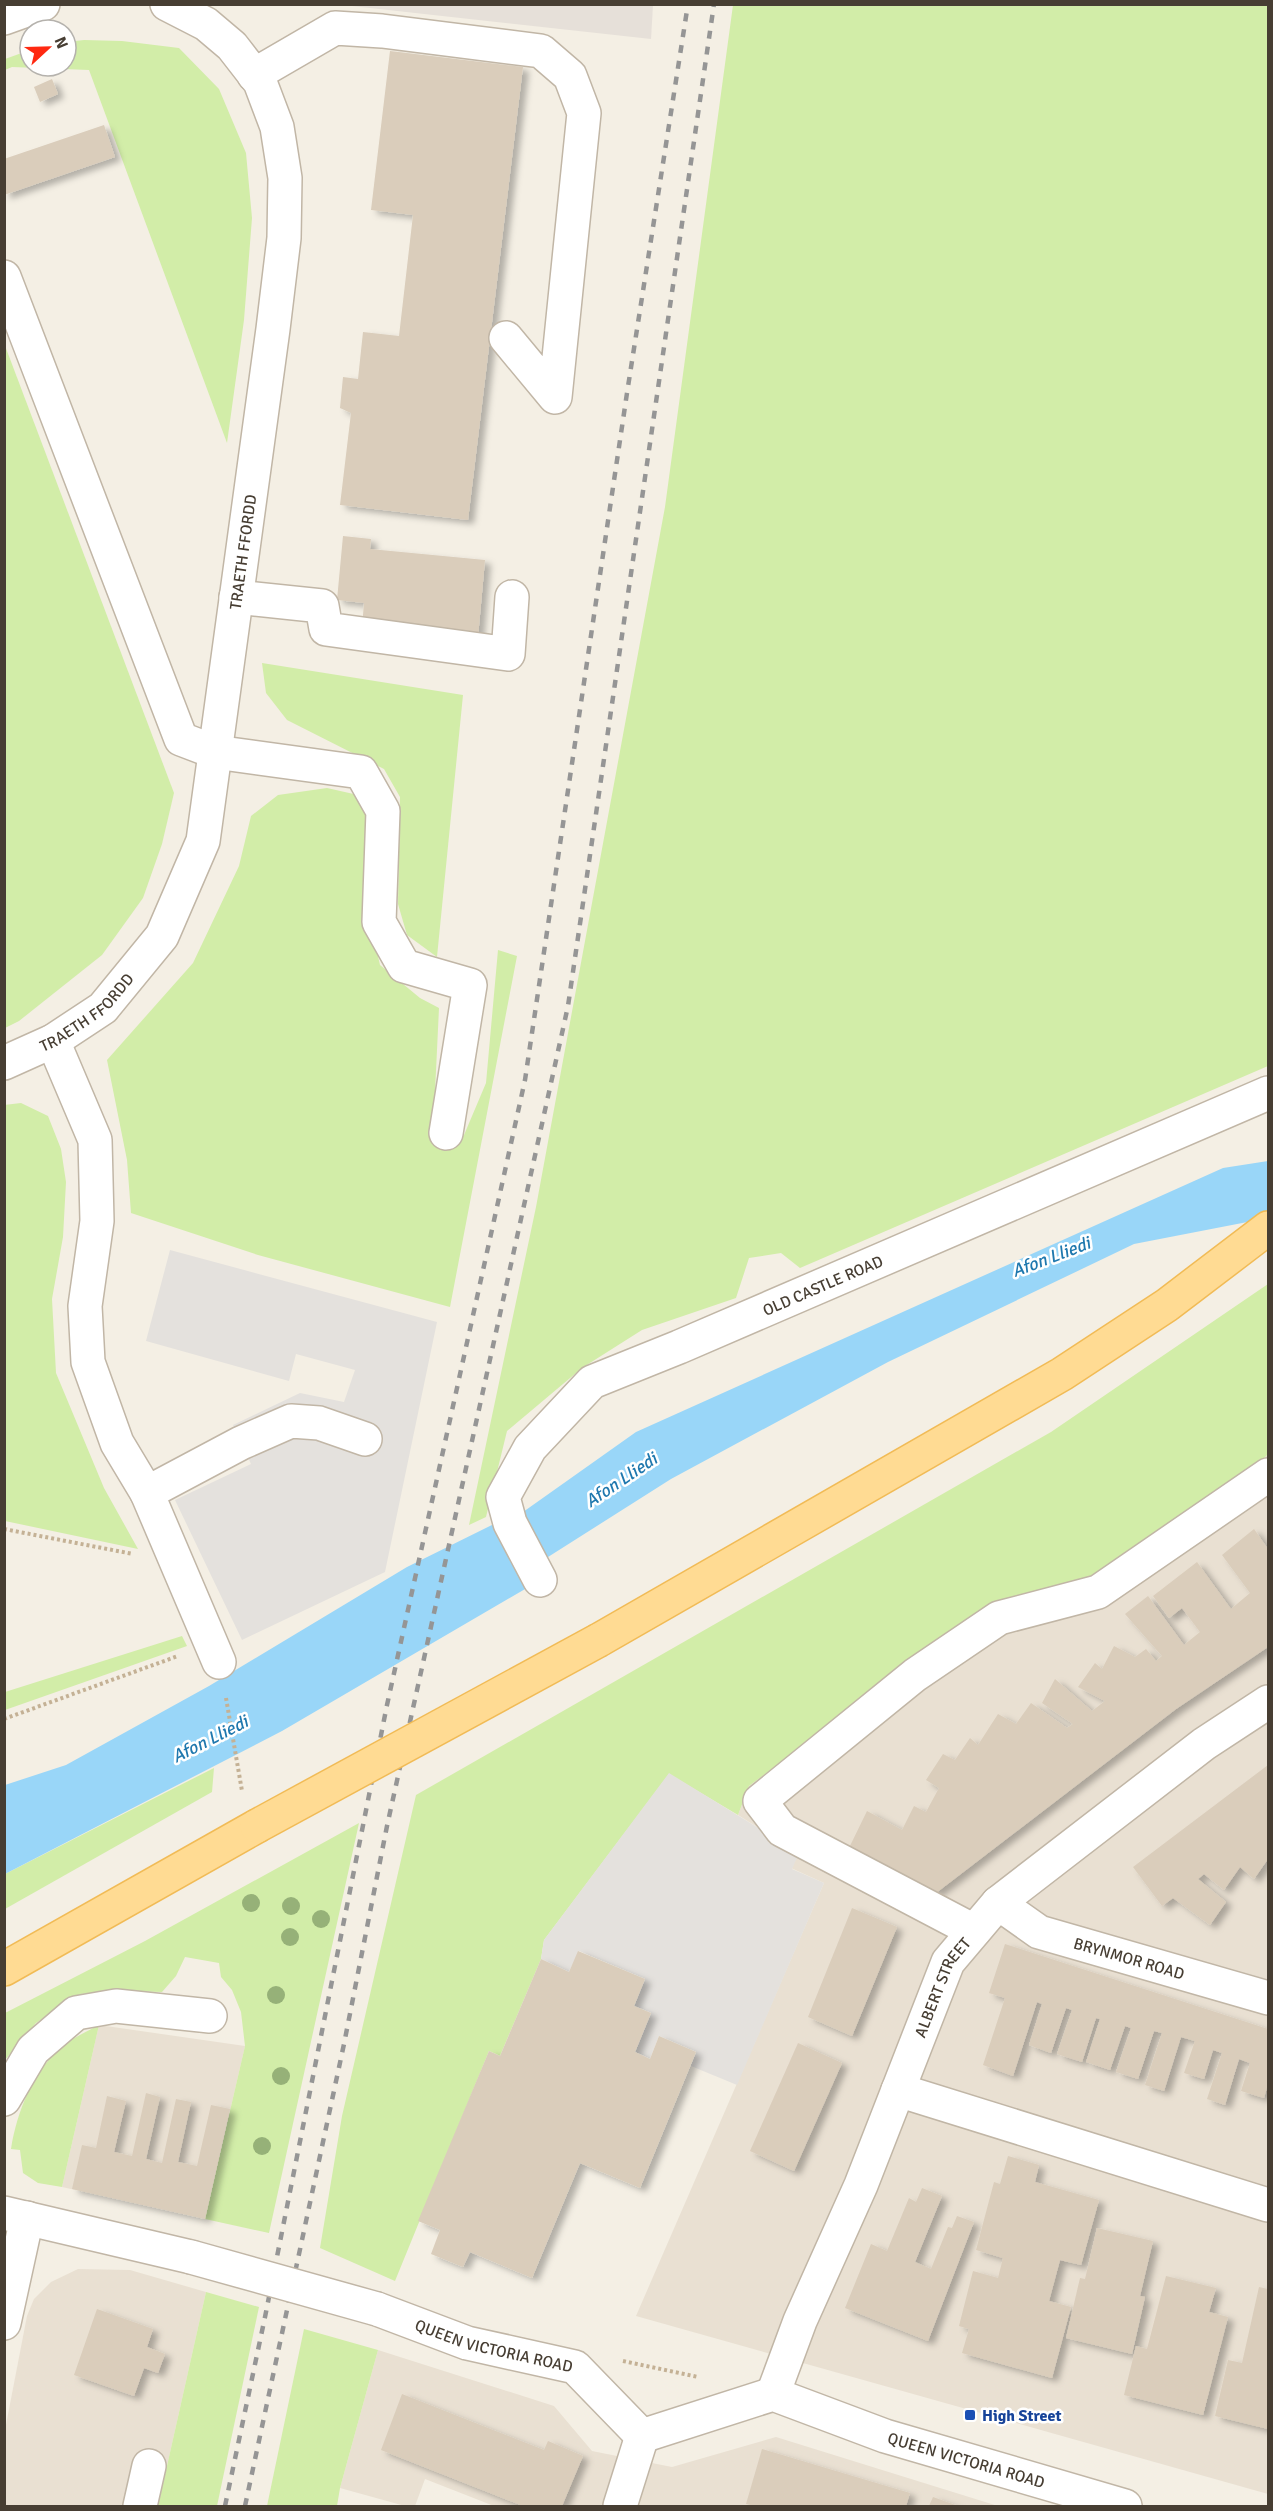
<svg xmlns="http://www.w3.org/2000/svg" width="1273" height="2511" font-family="Signika,sans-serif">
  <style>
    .residential { fill: #e9e0d2 }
    .industrial { fill: #e6e0d9 }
    .green { fill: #d2eda8 }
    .parking { fill: #e4e1dd }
    .water { fill: #99d6f8 }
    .building { fill: #dacdbb; filter: url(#shadow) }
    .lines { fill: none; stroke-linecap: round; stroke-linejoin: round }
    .minor-casing { stroke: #c1b6a6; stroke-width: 36 }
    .major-casing { stroke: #f1bb56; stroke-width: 36 }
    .path { stroke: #c4b195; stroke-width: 4; stroke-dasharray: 3 3; stroke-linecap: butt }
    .minor { stroke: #fff; stroke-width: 33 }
    .major { stroke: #ffdb93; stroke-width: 33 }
    .rail { stroke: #959595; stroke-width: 4.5; stroke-dasharray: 8 8; stroke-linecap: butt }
    .minor-bridge-casing { stroke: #c1b6a6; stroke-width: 36; stroke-linecap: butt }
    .major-bridge-casing { stroke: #f1bb56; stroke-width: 36; stroke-linecap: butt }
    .minor-bridge { stroke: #fff; stroke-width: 33 }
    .major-bridge { stroke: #ffdb93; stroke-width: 33 }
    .tree { fill: #96b178 }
    .transit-dot { fill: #1a4fb4; stroke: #fff; stroke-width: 2 }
    .labels { text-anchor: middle; stroke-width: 5; stroke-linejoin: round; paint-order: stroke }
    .street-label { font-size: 16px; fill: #473e33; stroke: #fff }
    .transit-label { font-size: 16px; font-weight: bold; fill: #164399; stroke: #fff; text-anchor: start }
    .water-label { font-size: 18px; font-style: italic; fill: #1f78ae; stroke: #fff }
  </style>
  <defs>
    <filter id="shadow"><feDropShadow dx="6" dy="4" stdDeviation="3" flood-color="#0004"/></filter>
  </defs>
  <rect width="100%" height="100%" fill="#f4efe4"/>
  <g class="residential">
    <polygon points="1268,1454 1268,2494 636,2316 824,1883 791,1868 799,1853 738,1815 749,1786 996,1601 1095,1575 1258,1464"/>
    <polygon points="99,2025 245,2046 205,2219 62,2187"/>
    <polygon points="78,2269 130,2270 206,2292 158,2506 5,2506 5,2430 27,2316 34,2299 51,2282"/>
    <polygon points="378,2350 554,2406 592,2451 672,2467 776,2437 998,2506 494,2506 425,2479 415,2506 405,2506 340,2488"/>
  </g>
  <polygon class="industrial" points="343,5 653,5 651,39"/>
  <g class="green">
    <polygon points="733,5 1268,5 1268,1066 800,1268 781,1253 749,1258 736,1298 642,1330 582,1368 507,1431 486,1517 469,1525 536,1207 665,507"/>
    <polygon points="84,40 122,41 179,48 219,89 246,153 252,218 244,320 227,443 89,70 12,67 5,70 5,59 30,50 30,66 66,66 66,42"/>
    <polygon points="4,343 174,793 162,844 143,898 102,955 19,1021 5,1028"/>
    <polygon points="262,663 463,695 437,957 407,935 398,904 400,797 384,769 287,720 266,693"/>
    <polygon points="327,788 358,795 374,828 364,896 380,965 420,998 439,1008 434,1113 445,1146 464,1135 486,1083 498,950 517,956 450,1307 258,1255 131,1213 127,1160 107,1060 193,963 239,866 251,816 278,795"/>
    <polygon points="21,1103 48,1116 61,1149 66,1182 63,1237 52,1299 56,1373 104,1488 138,1549 5,1521 4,1105"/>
    <polygon points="1268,1284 1268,1454 1258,1464 1095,1575 996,1601 749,1786 738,1815 669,1774 544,1940 541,1959 500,2056 489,2051 395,2281 320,2248 342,2116 416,1795 1051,1432"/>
    <polygon points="182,1636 187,1646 5,1710 5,1692"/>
    <polygon points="214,1768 212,1792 5,1909 5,1874"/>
    <polygon points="359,1823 269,2233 205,2219 245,2046 241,2012 232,1990 221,1977 219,1963 185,1957 176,1976 162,1992 126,1991 80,1994 36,2023 5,2060 4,2013 7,2012 145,1941"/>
    <path d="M99 2025 62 2187 38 2183 23 2173 20 2150 11 2149C17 2111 34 2067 66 2044 76 2036 88 2031 99 2025Z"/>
    <polygon points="206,2292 259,2307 217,2506 158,2506"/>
    <polygon points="304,2329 378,2350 340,2488 337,2506 267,2506"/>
  </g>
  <g class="parking">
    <polygon points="170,1250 437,1322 385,1572 242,1640 175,1500 251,1464 233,1425 300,1393 344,1402 355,1370 296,1354 289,1381 146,1341"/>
    <polygon points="669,1773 799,1853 792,1869 824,1883 737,2085 691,2066 696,2052 659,2036 650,2059 635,2052 651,2013 634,2006 645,1979 579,1951 569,1972 541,1959 544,1940"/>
  </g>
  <polygon class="water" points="1268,1161 1268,1218 1134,1244 888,1362 671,1479 537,1564 532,1585 282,1731 5,1874 5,1785 66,1765 209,1686 407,1567 498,1522 516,1517 636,1432 1223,1168"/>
  <g class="building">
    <polygon points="390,51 523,67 468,520 340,505 351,413 340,408 343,377 358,379 363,332 399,336 413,215 371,210"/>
    <polygon points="52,79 58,94 40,102 34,87"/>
    <polygon points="104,125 115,157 4,195 4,159"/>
    <polygon points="343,536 371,539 370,549 485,560 478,637 362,627 364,603 337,600"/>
    <polygon points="1254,1529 1268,1549 1268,1647 1176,1709 936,1893 849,1848 867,1811 902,1830 914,1806 926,1812 939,1788 926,1780 943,1754 955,1760 970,1738 978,1745 998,1714 1016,1724 1031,1703 1067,1728 1073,1724 1042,1703 1055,1679 1092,1711 1105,1701 1078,1687 1095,1663 1102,1669 1114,1646 1135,1657 1146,1649 1156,1661 1162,1656 1125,1614 1148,1596 1184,1645 1200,1632 1182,1608 1169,1618 1153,1596 1197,1562 1231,1609 1250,1593 1222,1555"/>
    <polygon points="1268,1765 1268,1859 1254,1879 1240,1867 1224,1890 1204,1874 1198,1879 1226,1902 1210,1925 1173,1898 1162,1906 1133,1867"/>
    <polygon points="852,1908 897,1927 852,2036 808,2017"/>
    <polygon points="1005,1944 1268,2029 1268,2084 1264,2098 1241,2091 1250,2063 1239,2059 1225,2105 1207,2099 1222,2053 1213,2050 1204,2079 1184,2073 1195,2041 1181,2037 1164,2091 1145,2085 1162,2033 1154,2031 1138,2079 1116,2072 1131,2028 1125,2026 1110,2070 1086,2062 1100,2019 1096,2018 1082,2062 1057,2054 1072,2010 1066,2008 1051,2053 1029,2045 1042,2004 1037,2002 1013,2076 983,2065 1005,1998 989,1993"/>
    <polygon points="578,1951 645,1979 634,2006 651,2013 635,2052 650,2059 659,2036 696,2052 640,2188 580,2163 532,2278 470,2252 463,2267 431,2254 440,2230 418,2221 489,2051 500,2056 541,1959 569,1972"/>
    <polygon points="798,2043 842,2063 794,2171 750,2151"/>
    <polygon points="146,2093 160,2097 146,2159 162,2163 176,2099 191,2102 178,2162 197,2166 211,2105 230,2109 205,2219 72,2189 82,2145 96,2148 107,2096 126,2101 114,2152 132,2156"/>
    <polygon points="1008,2156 1039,2165 1035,2182 1099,2200 1081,2265 1060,2260 1049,2301 1071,2307 1052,2378 962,2353 969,2329 959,2326 973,2271 998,2278 1003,2258 976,2250 994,2182 1000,2184"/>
    <polygon points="922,2188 942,2196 915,2262 931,2269 948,2227 952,2228 957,2216 974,2222 928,2341 845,2308 871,2244 887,2251 909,2198 916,2202"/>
    <polygon points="1097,2228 1153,2241 1140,2296 1145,2297 1132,2354 1066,2338 1080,2278 1085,2279"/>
    <polygon points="1166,2276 1216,2288 1209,2312 1228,2317 1203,2415 1124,2395 1136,2346 1147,2349"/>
    <polygon points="1259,2287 1268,2289 1268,2429 1215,2416 1228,2360 1242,2363"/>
    <polygon points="97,2309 153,2329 147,2347 165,2354 158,2373 144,2368 134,2396 74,2375"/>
    <polygon points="402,2394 544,2450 548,2441 583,2456 562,2506 523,2506 381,2450"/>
    <polygon points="762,2449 910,2493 906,2506 755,2506 746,2504"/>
    <polygon points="933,2497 958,2506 929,2506"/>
  </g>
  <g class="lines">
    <defs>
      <g id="minor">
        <polyline points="4,18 43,4"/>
        <polyline points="254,75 335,28 382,31 541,51 570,76 584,113 555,397 506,338"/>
        <polyline points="4,277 181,739 215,752 361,772 383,811 379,922 404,966 470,985 446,1133"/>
        <polyline points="236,597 322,606 326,629 508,654 512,597"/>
        <polyline points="53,1041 95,1140 97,1221 85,1306 88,1362 117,1443 147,1493 241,1443 291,1421 319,1423 365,1439"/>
        <path id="s1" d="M4 1063 53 1041 103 1008 162 936 203 841 273 329 284 238 285 178 277 127 260 82 232 46 206 24 167 4"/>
        <polyline points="147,1493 219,1662"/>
        <path id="s2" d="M540 1580 510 1523 503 1497 530 1448 592 1382 679 1347 1268 1093"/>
        <path id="s3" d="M998 1903 1039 1932 1268 1998"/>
        <polyline points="974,1931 782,1830 760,1801 915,1675 999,1618 1098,1592 1268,1475"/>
        <polyline points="898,2090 1268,2205"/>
        <polyline points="4,2099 33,2050 76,2013 116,2006 210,2016"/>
        <polyline points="4,2213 191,2257"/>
        <path id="s4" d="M377 2309 467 2343 575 2367 642 2436 773 2394 885 2436 1125 2506"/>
        <polyline points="4,2323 27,2218"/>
        <path id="s5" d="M773 2394 800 2321 861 2185 948 1962 998 1903 1204 1744 1268 1702"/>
        <polyline points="140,2506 149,2466"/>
        <polyline points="620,2506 642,2436"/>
      </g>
      <g id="major">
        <polyline points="599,1640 1062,1374 1167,1305 1268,1228"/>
        <polyline points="4,1969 257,1826"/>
      </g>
    </defs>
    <use href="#minor" class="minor-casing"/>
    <use href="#major" class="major-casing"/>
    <g class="path">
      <polyline points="4,1529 133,1554"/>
      <polyline points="226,1698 242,1791"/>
      <polyline points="4,1719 178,1656"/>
      <polyline points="623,2361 698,2377"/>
    </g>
    <use href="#minor" class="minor"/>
    <use href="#major" class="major"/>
    <g class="rail">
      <polyline points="225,2506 265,2317 387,1705 525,1080 627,393 688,4"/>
      <polyline points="245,2506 344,2044 387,1826 568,1006 714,4"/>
    </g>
    <defs>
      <polyline id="minor-bridge" points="191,2257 377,2309"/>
      <polyline id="major-bridge" points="257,1826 599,1640"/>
    </defs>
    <use href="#minor-bridge" class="minor-bridge-casing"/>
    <use href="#major-bridge" class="major-bridge-casing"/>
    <use href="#minor-bridge" class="minor-bridge"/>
    <use href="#major-bridge" class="major-bridge"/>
  </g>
  <g class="tree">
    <circle cx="251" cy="1903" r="9"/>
    <circle cx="291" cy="1906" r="9"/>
    <circle cx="321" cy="1919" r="9"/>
    <circle cx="290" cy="1937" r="9"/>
    <circle cx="276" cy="1995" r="9"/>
    <circle cx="281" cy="2076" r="9"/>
    <circle cx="262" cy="2146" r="9"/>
  </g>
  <rect class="transit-dot" x="964" y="2409" width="12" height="12" rx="3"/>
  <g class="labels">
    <g class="street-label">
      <text dy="6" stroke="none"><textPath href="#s1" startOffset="602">TRAETH FFORDD</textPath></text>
      <text dy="6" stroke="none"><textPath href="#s1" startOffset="98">TRAETH FFORDD</textPath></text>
      <text dy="6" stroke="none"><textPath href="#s2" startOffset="488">OLD CASTLE ROAD</textPath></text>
      <text dy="6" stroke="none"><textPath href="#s3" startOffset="144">BRYNMOR ROAD</textPath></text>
      <text dy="6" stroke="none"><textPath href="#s5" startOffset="441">ALBERT STREET</textPath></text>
      <text dy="6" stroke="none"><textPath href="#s4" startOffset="123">QUEEN VICTORIA ROAD</textPath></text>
      <text dy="6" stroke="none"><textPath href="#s4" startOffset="645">QUEEN VICTORIA ROAD</textPath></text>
    </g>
    <g class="transit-label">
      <text x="982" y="2421">High Street</text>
    </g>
    <g class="water-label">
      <text transform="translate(1051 1257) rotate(-21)" y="6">Afon Lliedi</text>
      <text transform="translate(621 1480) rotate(-34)" y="6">Afon Lliedi</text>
      <text transform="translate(210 1739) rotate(-27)" y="6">Afon Lliedi</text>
    </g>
  </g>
  <rect width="1273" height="2511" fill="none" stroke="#473e33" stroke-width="12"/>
  <g transform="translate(48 48) rotate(68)"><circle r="28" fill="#ffffff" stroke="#b5b2ad" stroke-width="1.5"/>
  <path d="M0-4.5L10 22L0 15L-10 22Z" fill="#ff2911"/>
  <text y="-9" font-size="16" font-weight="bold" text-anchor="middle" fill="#473e33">N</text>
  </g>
</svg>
